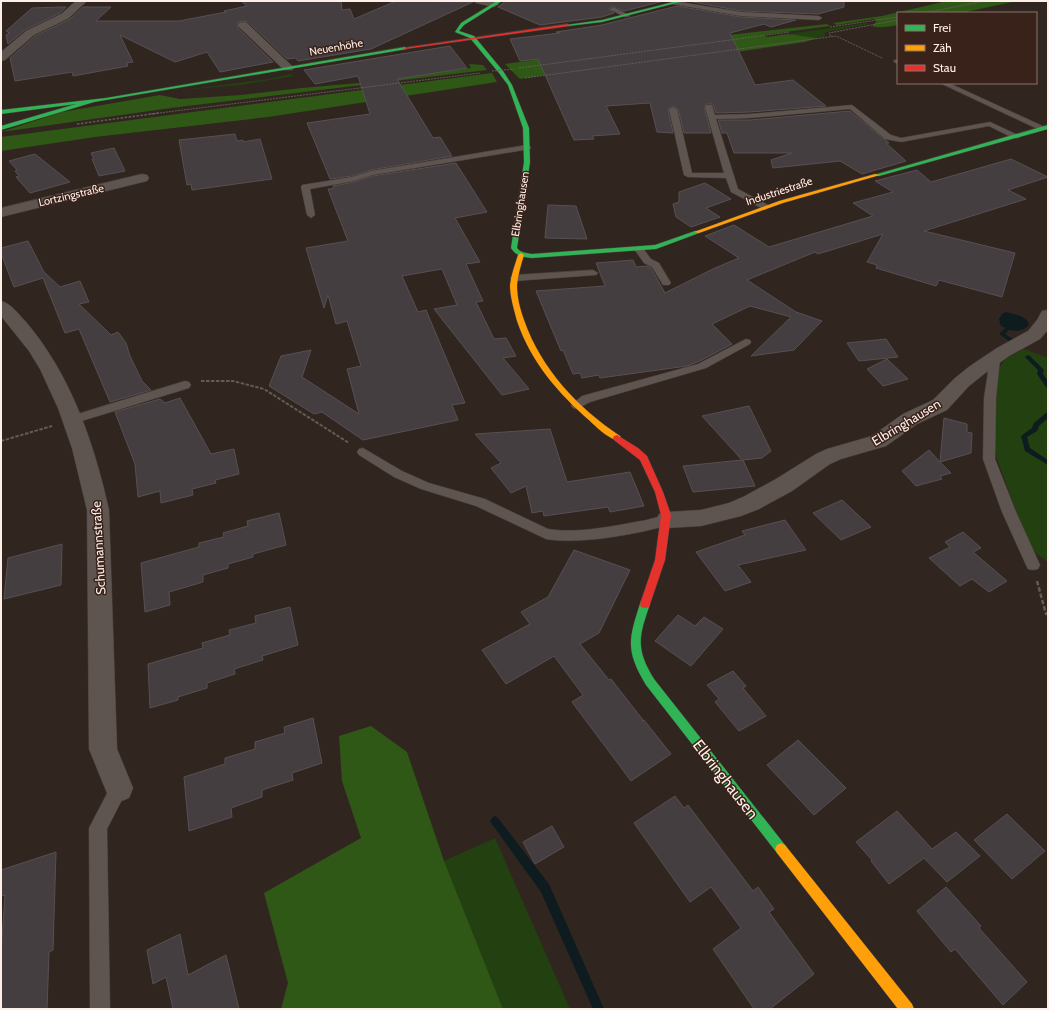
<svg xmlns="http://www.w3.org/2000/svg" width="1049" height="1010" font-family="Cabin,sans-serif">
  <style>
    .green { fill: #234011 }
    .forest { fill: #2f5816 }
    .water { fill: #0e1c20 }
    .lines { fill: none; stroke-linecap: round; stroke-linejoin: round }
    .stream { fill: #0e1c20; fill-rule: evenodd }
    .building { fill: #443e40; stroke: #575053 }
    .lane-casing { stroke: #4a403b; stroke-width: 1 }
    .street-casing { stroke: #4a403b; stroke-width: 1 }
    .fast-casing { stroke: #4a403b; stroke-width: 1 }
    .slow-casing { stroke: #4a403b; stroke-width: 1 }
    .jam-casing { stroke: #4a403b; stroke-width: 1 }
    .path-far3 { stroke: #635b56; stroke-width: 1; stroke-dasharray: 2 1; stroke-linecap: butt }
    .path-far2 { stroke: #635b56; stroke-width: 1.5; stroke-dasharray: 2.5 1.5; stroke-linecap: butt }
    .path-far1 { stroke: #635b56; stroke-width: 2; stroke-dasharray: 3.5 1.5; stroke-linecap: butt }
    .path { stroke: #635b56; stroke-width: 2.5; stroke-dasharray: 4.5 2; stroke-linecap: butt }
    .lane { fill: #5e5550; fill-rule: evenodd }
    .street { fill: #5e5550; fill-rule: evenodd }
    .fast { fill: #30b455; fill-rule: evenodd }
    .slow { fill: #ff9f0a; fill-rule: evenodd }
    .jam { fill: #e5322d; fill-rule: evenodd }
    .path-bridge { stroke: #635b56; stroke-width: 1; stroke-dasharray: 2 1; stroke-linecap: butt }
    .labels { text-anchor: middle; stroke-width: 3; stroke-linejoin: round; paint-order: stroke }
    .far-street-label { font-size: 11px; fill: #ffefe9; stroke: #382219 }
    .street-label { font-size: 13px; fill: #ffefe9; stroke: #382219 }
    .near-street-label { font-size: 16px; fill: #ffefe9; stroke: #382219 }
  </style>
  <rect width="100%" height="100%" fill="#312520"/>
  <g class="green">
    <polygon points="867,23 869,24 826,32 824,34 826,36 817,38 788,34"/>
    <polygon points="291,74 294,76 241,85 183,90 268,79"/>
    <polygon points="1024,349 1048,358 1048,562 1030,549 995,453 995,392 999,369 1005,359"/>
    <polygon points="495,838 570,1009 503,1009 444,861"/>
  </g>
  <g class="forest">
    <path d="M947 1H1017L961 13H898V25C890 26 880 29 872 26L877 21 874 19 837 25 833 23 882 16Z"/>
    <polygon points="827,24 830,26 763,35 767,37 788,34 817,38 805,42 716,55 601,66 520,79 505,64 693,39"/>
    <polygon points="469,64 483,65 487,70 171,108 1,132 62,112 160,95 180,99 241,95 302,88 358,83 471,68"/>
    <polygon points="492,73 497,82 268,117 95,137 1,151 1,137"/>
    <polygon points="371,726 407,752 444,861 503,1009 281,1009 288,983 264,893 361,838 342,781 339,736"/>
  </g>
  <path class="water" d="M1006 312 1021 316 1027 320 1029 325C1020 334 1011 331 1001 326L999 319 1002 314Z"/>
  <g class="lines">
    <g class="stream">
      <polygon points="1007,327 1010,329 1005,334 1013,339 1013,341 1009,341 999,334 1005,328"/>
      <polygon points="1028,355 1030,356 1044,370 1043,374 1048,381 1048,388 1046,387 1037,374 1038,370 1025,357"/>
      <polygon points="1048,412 1048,418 1039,426 1037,431 1027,437 1030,448 1048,460 1048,465 1025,451 1021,436 1032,428 1034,423 1046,413"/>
      <polygon points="495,816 498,818 549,884 604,1009 593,1009 541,892 492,824 490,821 492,818"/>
    </g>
  </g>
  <g class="building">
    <polygon points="241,1 341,1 342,10 350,9 354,19 396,1 473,2 371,49 298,61 296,58 287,59 248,22 243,21 238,22 238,28 273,62 220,72 207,52 175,62 120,35 133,62 127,63 128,66 73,76 72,72 15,81 10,58 35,36 70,19 83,7 111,7 96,21 179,21 226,12 224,11 247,6"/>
    <polygon points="506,1 664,1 624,11 612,6 609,9 614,13 602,17 540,25 498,7"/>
    <polygon points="688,1 844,1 844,7 818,14 741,11"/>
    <polygon points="677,6 741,17 796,20 771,27 764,24 730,33 755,85 793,80 826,106 750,112 716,113 713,104 706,104 704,107 711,133 684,133 678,109 674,106 668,109 673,133 657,132 650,103 606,106 620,134 592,136 594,139 574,140 538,59 520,61 510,39 560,33 556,32 602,25"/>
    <polygon points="61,7 66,7 60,13 25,30 8,44 6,35 10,33 6,31 32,8"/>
    <polygon points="450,46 467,68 397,79 433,138 440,137 452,156 371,170 352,176 330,179 307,123 370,114 358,76 315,84 304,70"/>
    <polygon points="850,111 889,143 886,143 906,161 862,174 840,161 773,168 771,160 792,153 734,153 727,133 722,133 718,120 750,120"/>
    <polygon points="235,134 237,141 243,140 243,142 260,139 272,179 192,190 191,184 187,185 179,140"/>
    <polygon points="114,148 125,171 99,176 92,159 94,159 91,153"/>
    <polygon points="35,154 70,182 30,193 16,177 19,176 15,171 17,170 9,161"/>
    <polygon points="1011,159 1048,177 1008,190 1026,199 924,231 1015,253 1002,297 939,280 936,286 876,268 877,265 867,262 883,234 818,254 815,252 747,280 796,312 822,321 794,350 751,356 791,317 750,306 712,324 732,344 700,361 687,366 600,378 599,375 582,378 580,373 573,374 563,350 561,351 536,291 605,286 596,263 633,260 636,267 647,266 651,268 665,293 715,268 739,258 705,236 734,225 769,247 873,216 853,203 893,192 875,181 917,170 931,182"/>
    <polygon points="456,163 487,212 455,218 480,262 466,264 483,301 476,302 494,339 506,338 516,356 503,358 529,389 502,395 434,309 457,305 442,269 402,276 418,312 426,310 465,403 452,405 458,420 363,440 322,412 314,414 269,386 281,356 311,350 302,377 359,414 347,369 361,366 347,321 336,324 328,295 324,308 306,248 348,241 328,189 333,189 333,186 354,182 373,176"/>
    <polygon points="705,183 731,199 706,208 720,217 691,227 676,217 673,204 679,202 679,192"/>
    <polygon points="548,205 576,206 587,239 545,238"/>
    <polygon points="28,241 44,272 60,287 80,281 89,302 79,304 111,335 118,332 126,343 130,356 142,381 151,390 110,402 79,329 65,333 43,278 14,287 1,253 1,248"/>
    <polygon points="886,339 898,357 859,361 847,343"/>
    <polygon points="887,359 908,379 883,386 867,369"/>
    <polygon points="180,398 211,454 234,449 239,474 215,480 216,483 192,489 193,495 161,503 160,491 138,497 135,464 115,412 160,399 165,403"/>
    <polygon points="749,406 771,451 762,458 743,460 755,486 693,492 683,466 742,460 702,416"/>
    <polygon points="944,418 967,424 967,432 972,433 971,453 940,462 951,473 940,476 942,479 916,486 902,471 929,450 940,462"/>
    <polygon points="550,429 567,482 630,472 644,506 610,512 608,507 544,516 543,511 532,513 526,486 511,493 491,468 501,463 475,434"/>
    <polygon points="842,500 871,527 841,540 813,513"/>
    <polygon points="279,513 286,545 253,554 253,557 228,564 228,568 203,575 203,582 169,592 170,605 145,612 141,563 199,547 199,543 224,537 223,533 248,526 247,521"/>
    <polygon points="785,520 806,550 738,565 751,582 725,591 696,552 745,535 742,531"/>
    <polygon points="963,532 981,548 973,552 1007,581 989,592 972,579 960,586 929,558 950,547 945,542"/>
    <polygon points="62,544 61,585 4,599 8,558"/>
    <polygon points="574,550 630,570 599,633 580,644 609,680 611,679 643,720 642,721 644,720 671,754 631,781 572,702 583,695 554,656 506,684 482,650 530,624 521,612 548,597"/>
    <polygon points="290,607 298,645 262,656 263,660 234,669 235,674 207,683 207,688 178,697 178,700 150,708 148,664 203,648 202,643 230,635 229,630 256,623 255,616"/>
    <polygon points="678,615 695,626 704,617 723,629 691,666 655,641"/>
    <polygon points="733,671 746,686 743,688 766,716 739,731 715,702 719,699 707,685"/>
    <polygon points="313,718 322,763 292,773 293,780 262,790 262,797 231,808 232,817 189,831 184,777 225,764 225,758 255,749 255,742 285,733 284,727"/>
    <polygon points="798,740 846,788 814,815 767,765"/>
    <polygon points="675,796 684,808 688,805 753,891 758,887 774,909 769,912 814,974 770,1009 754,1009 713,949 741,928 711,887 690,902 634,823"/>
    <polygon points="897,811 932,849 956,832 980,856 947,882 924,858 889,884 871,861 872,860 856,842"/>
    <polygon points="1007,814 1045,851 1012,879 974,840"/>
    <polygon points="552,826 564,847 535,864 523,842"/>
    <polygon points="56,852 53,950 49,952 47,1009 1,1009 1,953 5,895 1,896 1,870"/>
    <polygon points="946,887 981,926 979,928 1027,982 1003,1005 955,949 951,952 917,911"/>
    <polygon points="180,934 188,975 226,955 239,1009 173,1009 166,977 153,984 147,950"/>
  </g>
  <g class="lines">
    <defs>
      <g id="lane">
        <polygon points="674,1 741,12 819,16 822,18 819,20 741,16 672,4 671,3"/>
        <polygon points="613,7 629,15 630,16 625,17 611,10 610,9"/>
        <polygon points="894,60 898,60 898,64 894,62"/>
        <polygon points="940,83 949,83 1047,128 1043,130 1040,130"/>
        <polygon points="706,105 712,105 715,115 750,114 852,105 891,135 901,138 990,122 1020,136 1019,138 1013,138 989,126 901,142 885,139 850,109 750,118 716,119 738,189 768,205 769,207 765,210 731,192 726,178 688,177 684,175 669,109 673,107 677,109 692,173 724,173 705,107"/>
        <polygon points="527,145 531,147 530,149 373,175 354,181 310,189 315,215 311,218 307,215 301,187 302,185 352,177 371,171"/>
        <polygon points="639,246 642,247 651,259 659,263 671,283 669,285 663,285 652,267 644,263 634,249"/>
        <polygon points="593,270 598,273 596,275 515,281 510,278 515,275"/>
        <polygon points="746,339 750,340 751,342 750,344 706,368 590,402 577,409 573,408 571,405 582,396 698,364"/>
        <polygon points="995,356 1000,359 996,398 995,459 1016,512 1040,565 1038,569 1033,570 1028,569 1026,565 1002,512 983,459 984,398 990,359"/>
        <polygon points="185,381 189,382 191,385 189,388 72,424 68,423 66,420 68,417"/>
        <path d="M363 448 402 471 429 483 485 499 548 529C578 534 612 526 641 521 651 520 662 514 672 516L674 520 672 524C639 534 579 545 546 539L476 506 421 489 394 477 359 455 357 452 359 449Z"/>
        <polygon points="119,780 125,782 128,788 107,829 110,1009 90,1009 89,828 113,782"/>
      </g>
      <g id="street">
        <polygon points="76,1 87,1 69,18 34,35 5,60 1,61 1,52 26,31 61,14"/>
        <polygon points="474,1 494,1 499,4 494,7 476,3"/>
        <polygon points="243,22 247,23 292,66 294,68 292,70 284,70 239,27 238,25 239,23"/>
        <polygon points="142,174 147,175 149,178 147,181 1,217 1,208"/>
        <path d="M1 301C11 303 19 315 26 322 71 375 94 443 109 510L117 749 133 788 129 798 119 802 109 798 89 749 87 510 72 448 58 408 40 369 29 351 1 316Z"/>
        <polygon points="1048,310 1048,330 1040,339 1009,356 984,374 969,386 947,410 917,424 886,446 841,459 830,464 792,491 759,509 741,516 701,526 667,528 659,526 656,520 659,514 667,512 701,510 729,503 743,497 776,479 816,454 827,449 872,436 903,414 933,400 955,378 970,366 997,348 1028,331 1037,320 1042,311"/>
      </g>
      <g id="fast">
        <path d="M497 1H502L464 25 459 31 474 36 503 71 512 85 529 128 530 162 517 248C521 253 526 253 532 254L655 245 695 231H699V233L656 249 532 258C523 257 516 256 511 248L524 162 523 128 508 85 499 73 470 38 455 32 461 23Z"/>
        <polygon points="677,1 684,1 602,22 568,26 566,25 602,20"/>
        <polygon points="405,47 407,49 94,102 1,130 1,126 76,104 1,114 1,110 106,98"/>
        <polygon points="1048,125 1048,129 879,176 874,175"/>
        <path d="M645 600 649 601 650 604C639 636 635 648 654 679L785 845 787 849 785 853 781 855 777 853 646 685C626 651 628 641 640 604L641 601Z"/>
      </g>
      <g id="slow">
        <polygon points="875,174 880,175 783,203 699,233 694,232 779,201"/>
        <path d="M521 253 524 255C521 265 518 274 517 285 517 297 520 309 524 320 541 369 578 408 620 436L621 438 620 440C612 442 596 427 590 421 558 393 531 362 517 321 514 309 510 297 510 285 511 275 515 265 518 255Z"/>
        <polygon points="781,843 785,845 912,1004 914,1009 898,1009 777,853 775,849 777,845"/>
      </g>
      <g id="jam">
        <polygon points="568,24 569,26 405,49 403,48"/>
        <polygon points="617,435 638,448 647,456 663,492 671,515 665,560 650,604 649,607 645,608 641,607 640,604 655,560 661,515 655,492 640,460 614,440 613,438 614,436"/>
      </g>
    </defs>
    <use href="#lane" class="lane-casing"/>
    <use href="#street" class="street-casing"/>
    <use href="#fast" class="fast-casing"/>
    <use href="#slow" class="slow-casing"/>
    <use href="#jam" class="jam-casing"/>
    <g class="path-far3">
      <polyline points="924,13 985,1"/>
      <polyline points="830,27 898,17"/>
      <polyline points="831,36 829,33 898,20"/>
      <polyline points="519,68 790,32"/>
      <polyline points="525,78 836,36 882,58"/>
      <polyline points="151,114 480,73"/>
    </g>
    <polyline class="path-far2" points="77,124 159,113"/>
    <g class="path-far1">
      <polyline points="201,381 233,381 264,389 349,443"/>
      <polyline points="1,441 52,426"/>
    </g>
    <polyline class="path" points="1037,581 1046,614 1048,612"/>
    <use href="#lane" class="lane"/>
    <use href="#street" class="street"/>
    <use href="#fast" class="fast"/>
    <use href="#slow" class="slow"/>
    <use href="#jam" class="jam"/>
    <polyline class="path-bridge" points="492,71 514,69"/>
  </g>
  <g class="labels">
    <g class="far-street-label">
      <text transform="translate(336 47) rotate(-10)" y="4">Neuenhöhe</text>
      <text transform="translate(779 191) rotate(-18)" y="4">Industriestraße</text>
      <text transform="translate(71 195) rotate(-13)" y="4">Lortzingstraße</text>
      <text transform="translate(520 204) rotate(-81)" y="4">Elbringhausen</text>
    </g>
    <g class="street-label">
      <text transform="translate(906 422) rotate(-31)" y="5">Elbringhausen</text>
      <text transform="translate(98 548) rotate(-93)" y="5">Schumannstraße</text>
    </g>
    <g class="near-street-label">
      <text transform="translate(726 779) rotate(52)" y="6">Elbringhausen</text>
    </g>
  </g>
  <rect width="1049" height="1010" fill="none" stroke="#ffefe9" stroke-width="4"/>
  <rect x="897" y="12" width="140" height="72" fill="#382219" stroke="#88746c"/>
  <rect x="905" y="25" width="20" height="6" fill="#30b455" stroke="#88746c"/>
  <text x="933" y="32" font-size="12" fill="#ffefe9">Frei</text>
  <rect x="905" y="45" width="20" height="6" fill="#ff9f0a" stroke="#88746c"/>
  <text x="933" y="52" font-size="12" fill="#ffefe9">Zäh</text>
  <rect x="905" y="65" width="20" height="6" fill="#e5322d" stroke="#88746c"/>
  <text x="933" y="72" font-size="12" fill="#ffefe9">Stau</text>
</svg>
